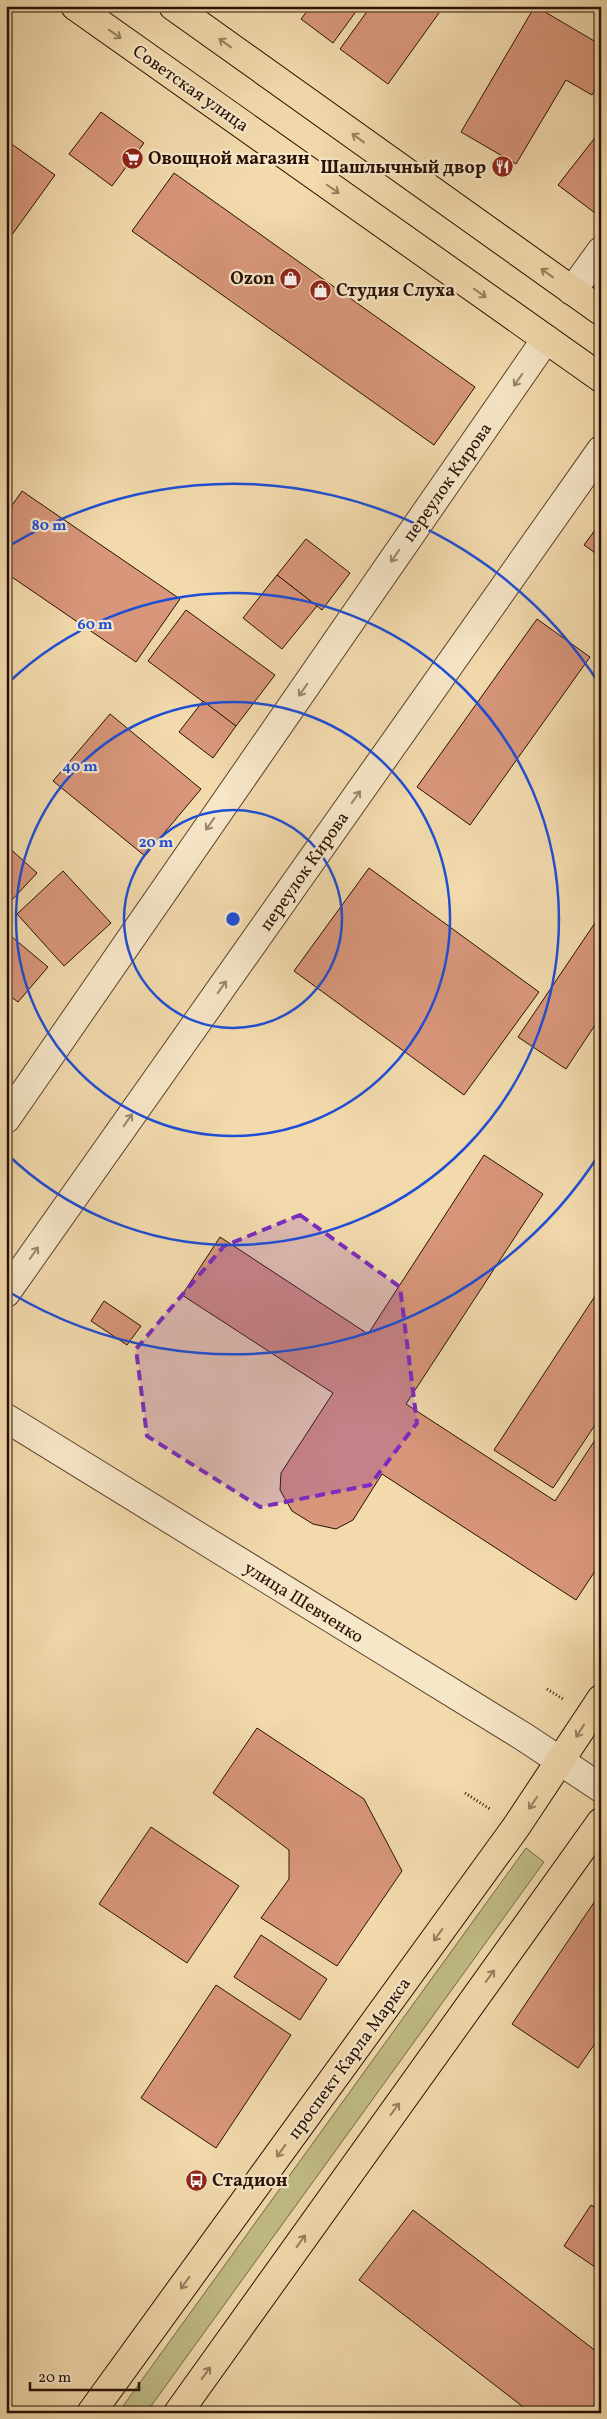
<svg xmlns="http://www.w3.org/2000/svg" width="607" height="2419" font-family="Vollkorn,serif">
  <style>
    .green { fill: #c1bd85; stroke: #746644 }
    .building { fill: #d8967a; stroke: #271004 }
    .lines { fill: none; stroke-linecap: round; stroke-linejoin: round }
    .minor-casing { stroke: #5a422e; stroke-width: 30 }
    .major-casing { stroke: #271004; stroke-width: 30 }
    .path { stroke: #271004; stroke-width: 3; stroke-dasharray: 1 2.5; stroke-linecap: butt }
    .minor { stroke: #f7e7c9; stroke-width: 28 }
    .major { stroke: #f2daac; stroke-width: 28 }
    .oneway { stroke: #977f60 }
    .oneway2 { stroke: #998670 }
    .marked { fill: #7b2cbf; fill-opacity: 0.2; stroke: #7b2cbf; stroke-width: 4; stroke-dasharray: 10 6; stroke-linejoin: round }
    .ring { fill: none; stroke: #1d4ed8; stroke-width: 2.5 }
    .labels { text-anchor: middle; stroke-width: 4.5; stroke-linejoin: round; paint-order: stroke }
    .street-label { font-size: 18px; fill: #271004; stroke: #f7e7c9 }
    .poi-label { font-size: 18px; font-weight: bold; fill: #271004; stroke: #f7e7c9; text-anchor: start }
    .centre { fill: #1d4ed8; stroke: #f7e7c9; stroke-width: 2.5 }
    .ring-label { font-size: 15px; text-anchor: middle; font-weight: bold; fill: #1d4ed8; stroke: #f7e7c9; stroke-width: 4.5; stroke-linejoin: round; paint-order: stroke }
  </style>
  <rect width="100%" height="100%" fill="#f2daac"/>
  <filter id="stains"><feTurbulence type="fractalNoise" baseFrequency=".004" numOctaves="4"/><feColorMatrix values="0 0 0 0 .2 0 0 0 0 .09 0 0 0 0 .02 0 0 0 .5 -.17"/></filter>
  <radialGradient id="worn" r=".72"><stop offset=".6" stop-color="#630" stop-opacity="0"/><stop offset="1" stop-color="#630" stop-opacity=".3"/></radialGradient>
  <polygon class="green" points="526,1848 544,1862 146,2413 118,2413"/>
  <g class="building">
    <polygon points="311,6 360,6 333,43 301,19"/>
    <polygon points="371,6 444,6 388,84 340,49"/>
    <polygon points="535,6 601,45 601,81 592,95 566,80 516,164 461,132"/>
    <polygon points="101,112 144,143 112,186 69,154"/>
    <polygon points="601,130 601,213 599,216 558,185"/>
    <polygon points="6,140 55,175 6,243"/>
    <polygon points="174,173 475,387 434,445 132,231"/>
    <polygon points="22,491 180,599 136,662 6,573 6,514"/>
    <polygon points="601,522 601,557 584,545"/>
    <polygon points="306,539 350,573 322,610 277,575"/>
    <polygon points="277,575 317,606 282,649 243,618"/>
    <polygon points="186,610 275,675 236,726 148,661"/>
    <polygon points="537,619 590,657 470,825 417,787"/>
    <polygon points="203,701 236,726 213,758 179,732"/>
    <polygon points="110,714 201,789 145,856 53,781"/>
    <polygon points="6,845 37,873 11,901 6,896"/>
    <polygon points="369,868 539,992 464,1095 294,971"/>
    <polygon points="63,871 111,923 64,966 17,914"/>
    <polygon points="601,914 601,1016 566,1069 518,1037"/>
    <polygon points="6,932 48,967 18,1002 6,993"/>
    <polygon points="484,1155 543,1194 406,1404 555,1501 601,1431 601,1562 576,1600 382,1474 353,1520 336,1529 313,1524 292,1511 280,1490 281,1473 333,1393 182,1295 220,1237 368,1334"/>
    <polygon points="599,1290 601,1291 601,1416 553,1488 494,1450"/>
    <polygon points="104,1301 141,1326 127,1345 91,1321"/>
    <polygon points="257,1728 364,1799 402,1871 337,1966 261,1918 289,1879 289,1850 213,1793"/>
    <polygon points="151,1827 239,1886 187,1963 99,1904"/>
    <polygon points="597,1898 601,1900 601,2035 578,2068 512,2024"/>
    <polygon points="261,1935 327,1979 300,2020 234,1977"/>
    <polygon points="216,1985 291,2035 216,2148 141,2098"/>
    <polygon points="591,2205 601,2211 601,2271 564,2246"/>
    <polygon points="413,2210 601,2355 601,2413 531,2413 359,2280"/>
  </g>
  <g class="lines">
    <defs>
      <g id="minor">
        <polyline points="572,291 601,251"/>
        <polyline points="6,1119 546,339"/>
        <polyline points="6,1293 601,450"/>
        <polyline points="6,1418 524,1737 601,1788"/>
      </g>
      <g id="major">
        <polyline points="75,6 601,378"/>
        <polyline points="173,6 601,311"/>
        <polyline points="91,2413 516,1827 601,1699"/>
        <polyline points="178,2413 601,1822"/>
      </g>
    </defs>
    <use href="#minor" class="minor-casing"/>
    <use href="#major" class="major-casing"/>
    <g class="path">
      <polyline points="547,1689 563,1699"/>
      <polyline points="465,1793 490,1809"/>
    </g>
    <use href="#minor" class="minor"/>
    <use href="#major" class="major"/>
  </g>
  <defs><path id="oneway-shaft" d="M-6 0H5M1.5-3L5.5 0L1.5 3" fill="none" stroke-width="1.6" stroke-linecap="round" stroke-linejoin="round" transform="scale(1.25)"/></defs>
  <g class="oneway">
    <use href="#oneway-shaft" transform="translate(115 34) rotate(35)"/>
    <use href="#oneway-shaft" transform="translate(225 43) rotate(-144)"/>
    <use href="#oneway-shaft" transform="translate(358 138) rotate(-144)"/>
    <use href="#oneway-shaft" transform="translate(333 189) rotate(35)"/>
    <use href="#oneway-shaft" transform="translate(547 273) rotate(-144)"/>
    <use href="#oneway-shaft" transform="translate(480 293) rotate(35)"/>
    <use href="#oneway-shaft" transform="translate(580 1731) rotate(122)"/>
    <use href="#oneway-shaft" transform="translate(533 1803) rotate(124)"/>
    <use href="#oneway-shaft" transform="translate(438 1935) rotate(126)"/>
    <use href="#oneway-shaft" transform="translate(490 1976) rotate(-54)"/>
    <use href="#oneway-shaft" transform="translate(395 2109) rotate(-54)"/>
    <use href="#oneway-shaft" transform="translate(281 2151) rotate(126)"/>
    <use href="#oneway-shaft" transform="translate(301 2241) rotate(-54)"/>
    <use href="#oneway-shaft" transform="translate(185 2283) rotate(126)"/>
    <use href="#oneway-shaft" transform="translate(206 2373) rotate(-54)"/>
  </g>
  <g class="oneway2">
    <use href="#oneway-shaft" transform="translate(518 380) rotate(125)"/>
    <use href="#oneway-shaft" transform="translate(395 556) rotate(125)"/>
    <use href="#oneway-shaft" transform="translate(303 690) rotate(125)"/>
    <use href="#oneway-shaft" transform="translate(356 797) rotate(-55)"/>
    <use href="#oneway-shaft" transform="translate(210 824) rotate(125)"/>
    <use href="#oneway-shaft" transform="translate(222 987) rotate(-55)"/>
    <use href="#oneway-shaft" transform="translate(128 1120) rotate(-55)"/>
    <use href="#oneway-shaft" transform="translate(34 1253) rotate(-55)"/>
  </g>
  <path class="marked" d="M300 1215 400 1287 417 1423 370 1485 260 1507 147 1436 136 1349 224 1246Z"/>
  <g class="ring">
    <circle cx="233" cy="919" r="109"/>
    <circle cx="233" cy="919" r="217"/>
    <path d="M7 684A326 326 0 1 1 7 1154"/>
    <path d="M600 1153A435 435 0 0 1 9 1292M9 546A435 435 0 0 1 600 685"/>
  </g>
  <defs>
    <symbol id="supermarket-disc" viewBox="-11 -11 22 22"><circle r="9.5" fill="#8f2418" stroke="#f7e7c9"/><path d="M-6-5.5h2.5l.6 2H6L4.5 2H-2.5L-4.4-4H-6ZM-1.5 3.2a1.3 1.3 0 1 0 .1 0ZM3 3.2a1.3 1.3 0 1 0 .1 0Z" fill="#fff"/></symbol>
    <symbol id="restaurant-disc" viewBox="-11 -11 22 22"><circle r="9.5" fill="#8f2418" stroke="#f7e7c9"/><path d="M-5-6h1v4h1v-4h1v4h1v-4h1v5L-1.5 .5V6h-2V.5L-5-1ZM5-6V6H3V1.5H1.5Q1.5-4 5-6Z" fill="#fff"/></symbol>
    <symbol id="shop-disc" viewBox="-11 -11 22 22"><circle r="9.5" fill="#8f2418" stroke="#f7e7c9"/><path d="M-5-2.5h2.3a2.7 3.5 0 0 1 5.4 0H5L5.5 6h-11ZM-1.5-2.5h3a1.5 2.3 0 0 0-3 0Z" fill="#fff"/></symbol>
    <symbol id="bus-disc" viewBox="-11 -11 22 22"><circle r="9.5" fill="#8f2418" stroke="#f7e7c9"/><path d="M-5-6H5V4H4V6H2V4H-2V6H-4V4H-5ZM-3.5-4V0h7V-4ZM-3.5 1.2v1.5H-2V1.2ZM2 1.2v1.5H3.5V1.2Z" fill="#fff"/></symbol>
  </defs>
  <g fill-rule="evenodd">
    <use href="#supermarket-disc" x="120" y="146" width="25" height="25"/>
    <use href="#restaurant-disc" x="490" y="154" width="25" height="25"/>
    <use href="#shop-disc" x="278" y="266" width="25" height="25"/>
    <use href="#shop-disc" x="308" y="278" width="25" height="25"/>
    <use href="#bus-disc" x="184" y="2168" width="25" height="25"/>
  </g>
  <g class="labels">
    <g class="street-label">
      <text transform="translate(191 88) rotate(35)" y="6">Советская улица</text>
      <text transform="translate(447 482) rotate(-55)" y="6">переулок Кирова</text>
      <text transform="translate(304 871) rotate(-55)" y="6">переулок Кирова</text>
      <text transform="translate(304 1602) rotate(32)" y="6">улица Шевченко</text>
      <text transform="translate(349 2058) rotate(-54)" y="6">проспект Карла Маркса</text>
    </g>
    <g class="poi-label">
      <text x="148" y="164">Овощной магазин</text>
      <text x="486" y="173" text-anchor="end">Шашлычный двор</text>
      <text x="275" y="284" text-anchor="end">Ozon</text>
      <text x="336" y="296">Студия Слуха</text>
      <text x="212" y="2186">Стадион</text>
    </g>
  </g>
  <circle cx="233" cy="919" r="8" class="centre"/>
  <g class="ring-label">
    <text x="49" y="530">80 m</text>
    <text x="95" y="629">60 m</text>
    <text x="80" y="771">40 m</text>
    <text x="156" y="847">20 m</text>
  </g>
  <rect width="607" height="2419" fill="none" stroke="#f2daac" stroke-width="25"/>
  <rect x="8" y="8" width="592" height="2404" fill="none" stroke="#271004" stroke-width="2.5"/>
  <rect x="12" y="12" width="582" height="2394" fill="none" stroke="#271004"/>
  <path d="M30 2382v8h109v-8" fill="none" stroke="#271004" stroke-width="2.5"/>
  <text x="38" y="2382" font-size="15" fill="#271004" stroke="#f7e7c9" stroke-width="4" paint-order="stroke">20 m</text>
  <rect width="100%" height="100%" filter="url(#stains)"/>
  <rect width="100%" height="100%" fill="url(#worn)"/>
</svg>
